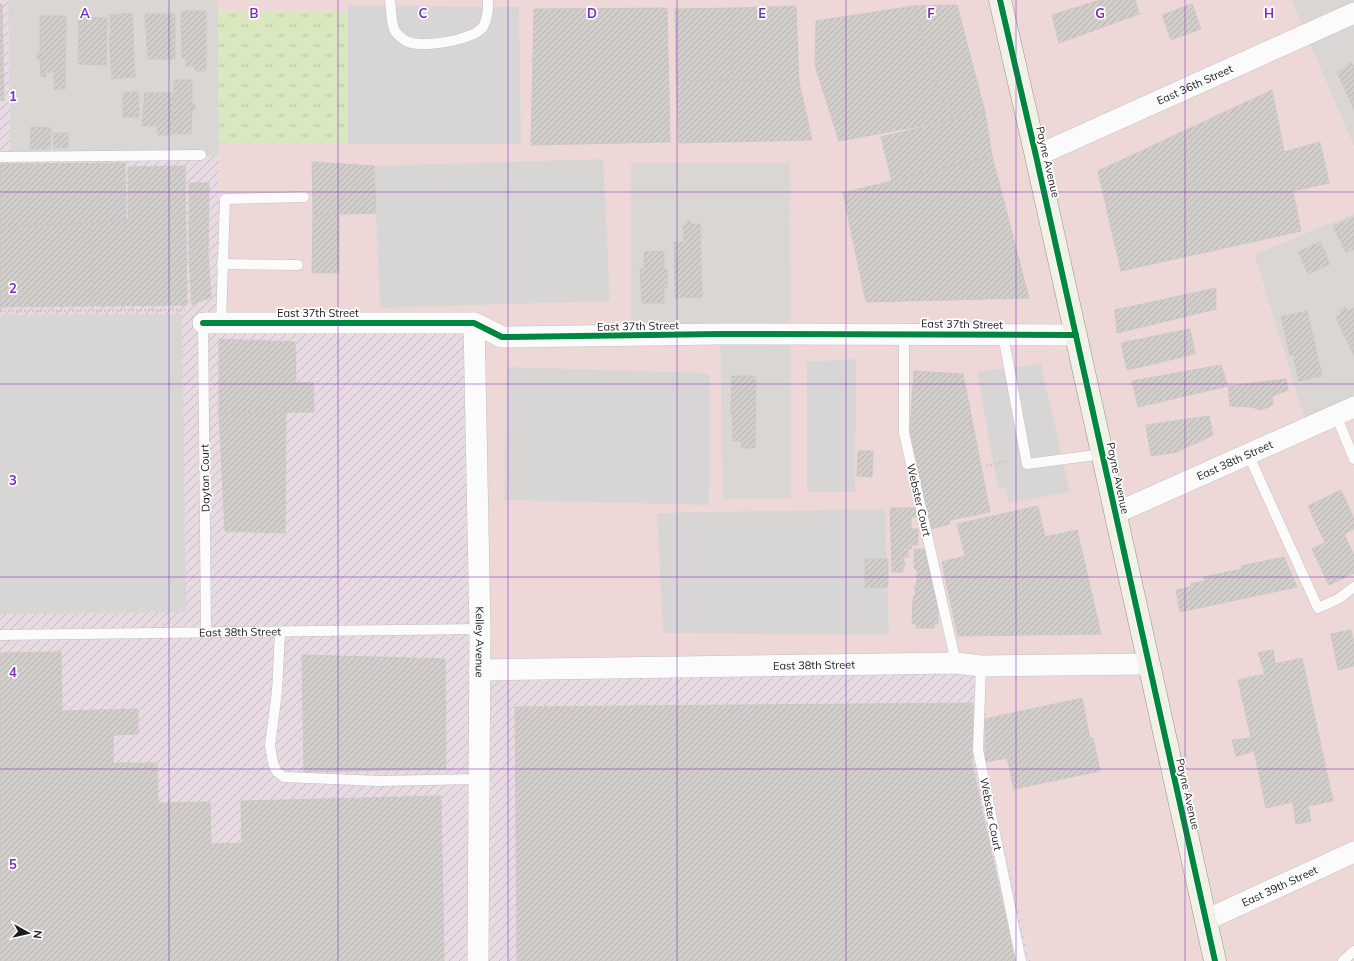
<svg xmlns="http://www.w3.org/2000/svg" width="1354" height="961" font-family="Mulish,sans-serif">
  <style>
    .residential { fill: #d9d6d4 }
    .commercial { fill: #edd8d7; fill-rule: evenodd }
    .industrial { fill: url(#industrial-furrows) }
    .religious { fill: #d8d6d4 }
    .grass { fill: url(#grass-tufts) }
    .building { fill: url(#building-hatch); stroke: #cdc8c4 }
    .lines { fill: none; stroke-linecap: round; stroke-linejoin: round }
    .lane-casing { stroke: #c2c1bf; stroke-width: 11 }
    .street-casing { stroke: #c2c1bf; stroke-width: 22 }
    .secondary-casing { stroke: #93927b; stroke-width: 23 }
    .path { stroke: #d6c4c2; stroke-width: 2.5; stroke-dasharray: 2 2; stroke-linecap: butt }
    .lane { stroke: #fcfbfb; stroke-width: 10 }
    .street { stroke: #fcfbfb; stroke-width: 21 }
    .secondary { stroke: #f2f1e8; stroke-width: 22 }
    .cycleway-casing { stroke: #fff; stroke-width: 8 }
    .cycleway { stroke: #00873e; stroke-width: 6 }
    .grid { fill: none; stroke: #7b2cbf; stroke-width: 1; stroke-opacity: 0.55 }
    .labels { text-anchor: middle; stroke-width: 3.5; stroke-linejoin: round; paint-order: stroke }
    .street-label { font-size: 11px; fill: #1b1b1b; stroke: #fff }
    .grid-label { font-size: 13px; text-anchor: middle; font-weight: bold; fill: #7b2cbf; stroke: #fff; stroke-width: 3.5; stroke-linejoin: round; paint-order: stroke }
  </style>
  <defs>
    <pattern id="industrial-furrows" width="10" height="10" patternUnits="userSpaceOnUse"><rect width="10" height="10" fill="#e8dae3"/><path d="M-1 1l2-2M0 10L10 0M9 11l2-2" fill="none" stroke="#c6bac2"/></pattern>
    <pattern id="grass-tufts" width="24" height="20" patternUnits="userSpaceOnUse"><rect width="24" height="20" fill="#d9e8bf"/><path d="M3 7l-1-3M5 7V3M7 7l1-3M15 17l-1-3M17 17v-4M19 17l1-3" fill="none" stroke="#bac6a4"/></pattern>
    <pattern id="building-hatch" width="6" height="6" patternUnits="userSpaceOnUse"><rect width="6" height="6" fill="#d2cecb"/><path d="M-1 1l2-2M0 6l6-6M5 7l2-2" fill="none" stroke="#b4b0ae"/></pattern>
  </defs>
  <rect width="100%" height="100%" fill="#eae6e2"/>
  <g class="residential">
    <polygon points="8,0 218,0 219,155 10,157"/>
    <polygon points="1291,0 1354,0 1354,147"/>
    <polygon points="631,163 790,163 792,499 722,499 720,334 631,337"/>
    <polygon points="1354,213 1354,407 1307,428 1254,254"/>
  </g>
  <path class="commercial" d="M218 0H1291L1354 147V213L1254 255 1307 428 1354 407V961H1021L479 670 221 323ZM631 163H790L791 499H722L720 334 631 336Z"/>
  <polygon class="industrial" points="0,0 8,0 10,157 219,155 221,323 474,323 479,670 981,666 980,696 986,696 986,764 1030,961 0,961"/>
  <g class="religious">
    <polygon points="348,5 519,7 521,144 348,144"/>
    <polygon points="603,159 610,301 380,308 374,166"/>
    <polygon points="182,314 186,612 0,614 0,315"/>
    <polygon points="856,359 855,492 807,492 807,362"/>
    <polygon points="1041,364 1070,492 1008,503 1006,488 998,489 977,372"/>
    <polygon points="507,367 702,373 710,375 709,505 505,500"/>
    <polygon points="885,509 889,635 663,633 657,513"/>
  </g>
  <polygon class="grass" points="218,11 348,11 348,144 219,144"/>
  <g class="building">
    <polygon points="1100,0 1135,0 1139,14 1059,43 1052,15"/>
    <polygon points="0,4 2,4 4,101 0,100"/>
    <polygon points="1192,4 1201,29 1171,40 1162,15"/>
    <polygon points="957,5 985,112 953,120 950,102 942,103 914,6"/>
    <polygon points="796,6 799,82 733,80 732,8"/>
    <polygon points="914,6 942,103 950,102 953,120 839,141 815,65 816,21"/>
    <polygon points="667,8 670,142 531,145 534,9"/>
    <polygon points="732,8 733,80 676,81 675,9"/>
    <polygon points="181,11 206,11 206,71 195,71 195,66 186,66 186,58 182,58"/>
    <polygon points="132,13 135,77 112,79 109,34 111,34 110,15"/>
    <polygon points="145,14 175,14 175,59 148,59"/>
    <polygon points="40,16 66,16 65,89 54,89 54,72 46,72 46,77 41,77 40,59 37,59 37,54 40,54"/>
    <polygon points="79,17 107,18 106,65 78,64"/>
    <polygon points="1351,63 1354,66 1354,109 1337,72 1348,67 1346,65"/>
    <polygon points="174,80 192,80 192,104 195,104 195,109 192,109 191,134 173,134"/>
    <polygon points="733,80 799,82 812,140 679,143 676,81"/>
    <polygon points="1272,90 1284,152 1320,142 1329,183 1293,191 1301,231 1121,271 1098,171"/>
    <polygon points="138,92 139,117 123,117 123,93"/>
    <polygon points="145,93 173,93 172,135 157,135 158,126 142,126"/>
    <polygon points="985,112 992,156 892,181 881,137"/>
    <polygon points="31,127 51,128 50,149 30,149"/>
    <polygon points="53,133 68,133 68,148 54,148"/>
    <polygon points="992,156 1029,298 866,302 843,193"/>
    <polygon points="312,162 374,166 376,213 313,215"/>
    <polygon points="125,163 126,221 0,227 0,164"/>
    <polygon points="185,166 187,305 93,306 91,223 128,220 128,167"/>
    <polygon points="189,183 209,183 208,252 189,257"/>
    <polygon points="339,214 339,273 312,273 313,215"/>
    <polygon points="1354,217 1354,249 1346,253 1333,226"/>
    <polygon points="686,221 690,221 690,224 700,224 702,297 675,298 674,242 684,242 683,225 686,225"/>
    <polygon points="91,223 93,306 0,307 0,227"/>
    <polygon points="1320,242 1330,264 1308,274 1298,252"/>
    <polygon points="664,251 664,269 667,269 667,288 664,288 664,303 642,303 640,269 644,269 644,252"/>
    <polygon points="208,252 211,297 192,305 189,257"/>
    <polygon points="1216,288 1216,309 1117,333 1115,310"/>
    <polygon points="1346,307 1348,311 1354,308 1354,356 1336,317 1341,314 1340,310"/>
    <polygon points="1307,311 1322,376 1299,381 1293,354 1290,355 1281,317"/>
    <polygon points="1190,329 1195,354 1127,370 1121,343"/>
    <polygon points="219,339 295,342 296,383 313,382 314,412 219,413"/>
    <polygon points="1221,365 1228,386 1138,407 1132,381"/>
    <polygon points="914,371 963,374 990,512 950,520 950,524 930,529 910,430"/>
    <polygon points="732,376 755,376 754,380 756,380 755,448 742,448 741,441 733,441 732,414 731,414"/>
    <polygon points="1286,379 1288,390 1272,396 1273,405 1261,410 1251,407 1230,406 1228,386"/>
    <polygon points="286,412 285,533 225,531 219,413"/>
    <polygon points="1209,416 1213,435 1177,452 1151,456 1146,425"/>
    <polygon points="858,451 873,451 872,477 857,476"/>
    <polygon points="1341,490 1354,519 1354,529 1344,534 1354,555 1354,573 1329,585 1312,549 1325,543 1308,506"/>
    <polygon points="1038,506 1045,537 1077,530 1101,634 958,636 942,562 965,556 957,524"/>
    <polygon points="890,508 916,508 916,517 911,517 911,529 918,529 918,545 912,545 911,549 908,549 908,557 903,557 905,566 903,566 903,572 892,572"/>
    <polygon points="914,549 926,549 931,580 933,579 937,595 938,624 934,624 934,628 916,628 917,625 912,623 913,599 914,595 916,595 914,586 916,586 917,580 917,569 914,569"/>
    <polygon points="1284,557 1297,587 1180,612 1176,590 1191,587 1191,584 1205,581 1204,577 1242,569 1241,566"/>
    <polygon points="865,559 888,559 888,587 865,588"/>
    <polygon points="1351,630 1354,643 1354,666 1338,670 1331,634"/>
    <polygon points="1273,650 1275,664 1302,658 1333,801 1308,806 1311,821 1296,824 1293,802 1266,808 1254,750 1251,751 1251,752 1236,756 1232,740 1251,738 1238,680 1265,674 1258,653"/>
    <polygon points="61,652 62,711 138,709 138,734 113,735 113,763 157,763 158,803 210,802 211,844 242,843 241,801 441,796 444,961 0,961 0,653"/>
    <polygon points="302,655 445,659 446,769 304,772"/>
    <polygon points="1082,698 1090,739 1093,738 1100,771 1014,789 1007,758 985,762 985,719"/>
    <polygon points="973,703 972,764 1015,961 517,961 515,707"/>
  </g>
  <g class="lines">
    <defs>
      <g id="lane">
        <path d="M390 0C391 8 391 24 395 31 397 34 403 39 406 41 421 49 473 40 483 27 488 18 488 10 488 0"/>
        <polyline points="0,157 201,155"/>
        <polyline points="222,264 298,265"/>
        <polyline points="203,323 206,633"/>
        <polyline points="221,323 225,199 304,197"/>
        <polyline points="904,334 904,433 956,663"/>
        <polyline points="1003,335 1027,464 1103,454"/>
        <polyline points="1336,415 1354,459"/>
        <polyline points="1248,454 1318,608 1338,599 1354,587"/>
        <polyline points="280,632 277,691 270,746 273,763 277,772 284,777 380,781 478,779"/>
        <path id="s1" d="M0 635 480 629"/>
        <polyline points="981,666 978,750 1021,961"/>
        <polyline points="1343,961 1354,951"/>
      </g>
      <g id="street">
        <path id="s2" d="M1036 156 1354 13"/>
        <polyline points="203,323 474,323 502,337 720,334 1076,335"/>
        <path id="s3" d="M474 323 480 629 478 961"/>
        <path id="s4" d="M1116 513 1354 407"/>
        <path id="s5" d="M479 670 956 663 981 666 1149 664"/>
        <path id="s6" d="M1206 920 1354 852"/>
      </g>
      <polyline id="secondary" points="1000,0 1036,156 1215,961"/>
    </defs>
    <use href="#lane" class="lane-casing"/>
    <use href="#street" class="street-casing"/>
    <use href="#secondary" class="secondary-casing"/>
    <g class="path">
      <polyline points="0,311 185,310"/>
      <polyline points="986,466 1009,461"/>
    </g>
    <use href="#lane" class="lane"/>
    <use href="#street" class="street"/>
    <use href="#secondary" class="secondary"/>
    <defs>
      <g id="cycleway">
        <polyline points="1000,0 1036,156 1215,961"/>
        <polyline points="203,323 474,323 502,337 720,334 1076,335"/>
      </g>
    </defs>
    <use href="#cycleway" class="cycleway-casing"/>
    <use href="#cycleway" class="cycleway"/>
  </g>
  <path class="grid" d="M169 0V961M338 0V961M508 0V961M677 0V961M846 0V961M1016 0V961M1185 0V961M0 192H1354M0 384H1354M0 577H1354M0 769H1354"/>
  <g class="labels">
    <g class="street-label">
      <text dy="4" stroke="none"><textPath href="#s2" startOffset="174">East 36th Street</textPath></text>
      <text transform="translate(1048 162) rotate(77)" y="4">Payne Avenue</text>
      <text x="318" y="317">East 37th Street</text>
      <text transform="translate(962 324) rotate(1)" y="4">East 37th Street</text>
      <text transform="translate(638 326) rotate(-1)" y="4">East 37th Street</text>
      <text dy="4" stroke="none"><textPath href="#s4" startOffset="130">East 38th Street</textPath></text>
      <text transform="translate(205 478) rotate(-91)" y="4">Dayton Court</text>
      <text transform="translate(1118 478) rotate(78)" y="4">Payne Avenue</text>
      <text transform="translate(919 500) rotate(77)" y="4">Webster Court</text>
      <text dy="4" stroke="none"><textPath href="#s1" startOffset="240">East 38th Street</textPath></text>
      <text dy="4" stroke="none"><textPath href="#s3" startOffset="319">Kelley Avenue</textPath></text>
      <text dy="4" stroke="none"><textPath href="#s5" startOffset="335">East 38th Street</textPath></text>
      <text transform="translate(1188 794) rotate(77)" y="4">Payne Avenue</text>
      <text transform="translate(991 814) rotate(79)" y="4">Webster Court</text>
      <text dy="4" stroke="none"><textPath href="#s6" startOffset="81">East 39th Street</textPath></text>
    </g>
  </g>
  <g class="grid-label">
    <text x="85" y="18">A</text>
    <text x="254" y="18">B</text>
    <text x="423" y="18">C</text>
    <text x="592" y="18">D</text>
    <text x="762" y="18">E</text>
    <text x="931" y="18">F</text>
    <text x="1100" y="18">G</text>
    <text x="1269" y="18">H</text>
    <text x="13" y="101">1</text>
    <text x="13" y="293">2</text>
    <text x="13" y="485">3</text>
    <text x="13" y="677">4</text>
    <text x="13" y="869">5</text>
  </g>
  <g transform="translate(28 933) rotate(98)" stroke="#ffffff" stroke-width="3" paint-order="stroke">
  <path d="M0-3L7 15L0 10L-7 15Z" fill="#1b1b1b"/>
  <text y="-6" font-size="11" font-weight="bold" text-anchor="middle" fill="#1b1b1b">N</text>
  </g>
</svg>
